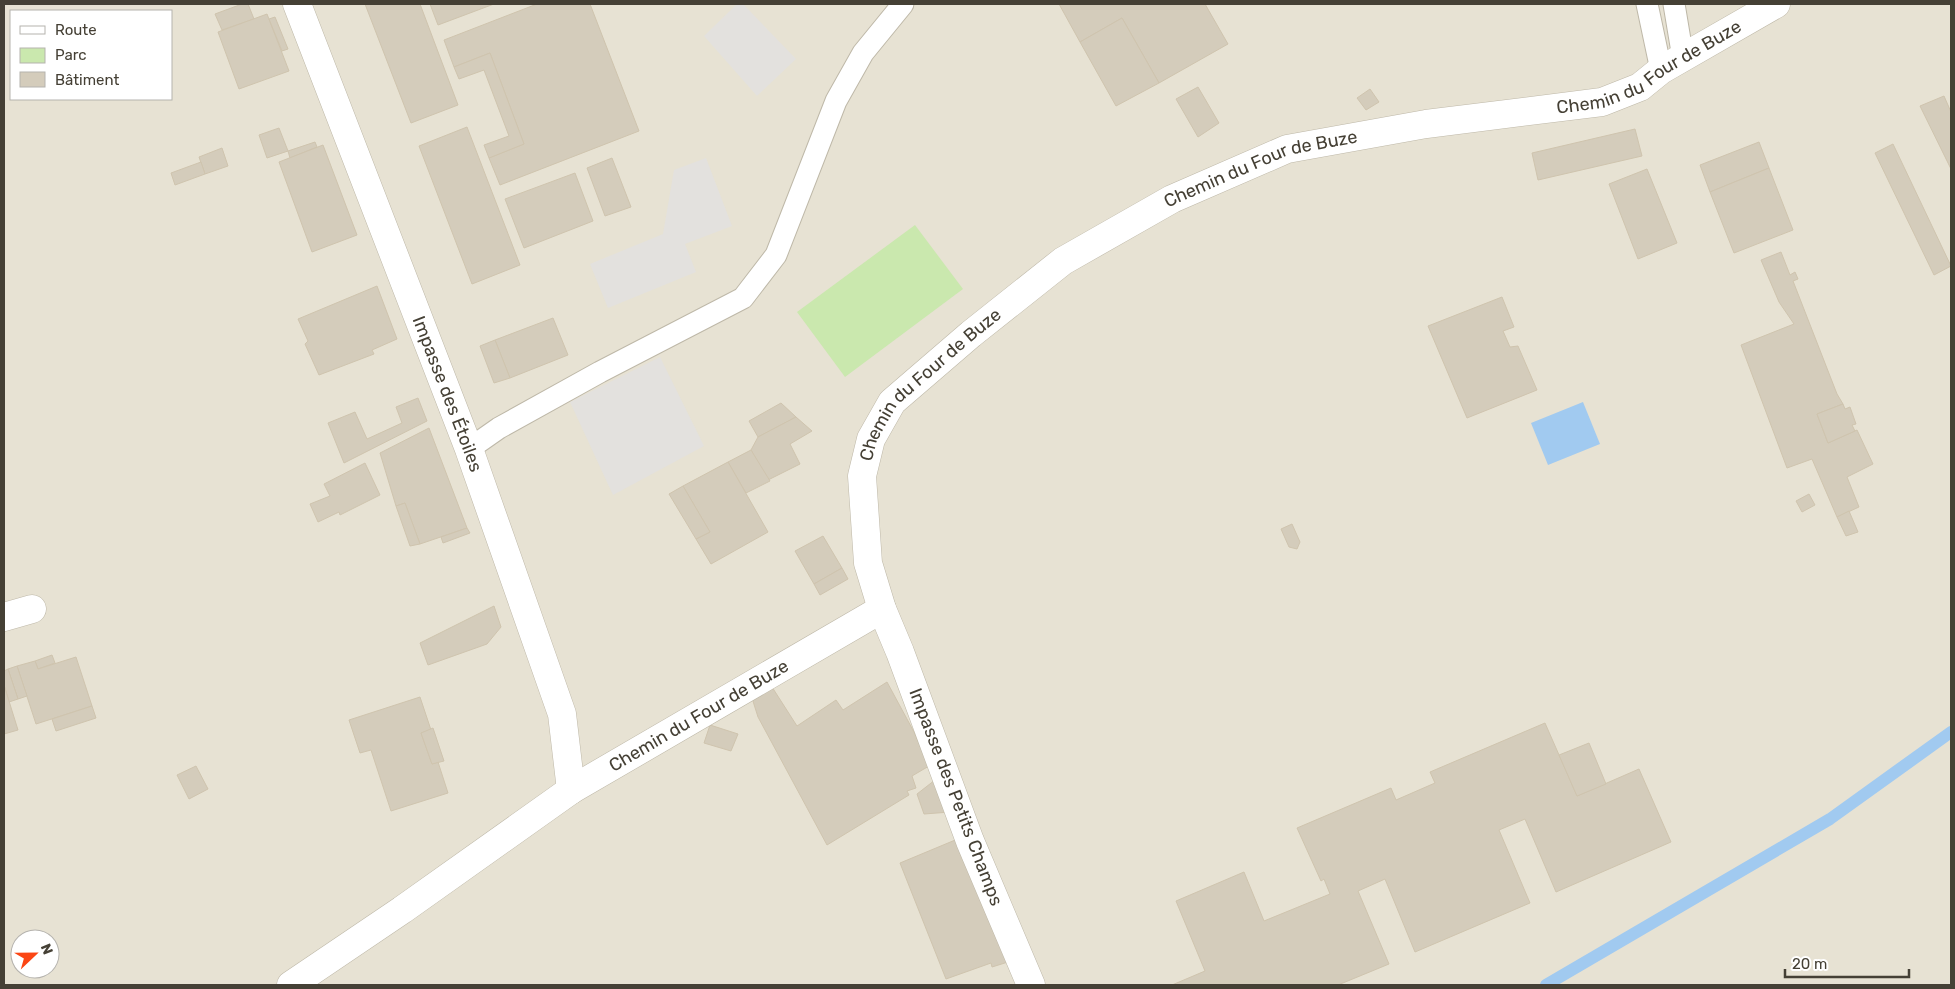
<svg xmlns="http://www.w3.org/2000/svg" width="1955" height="989" font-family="Rubik,sans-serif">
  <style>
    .residential { fill: #e7e2d3; fill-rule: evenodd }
    .green { fill: #cae8ae }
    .parking { fill: #e3e1de }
    .water { fill: #a1caf0 }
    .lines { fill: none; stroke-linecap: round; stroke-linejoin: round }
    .stream { stroke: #a1caf0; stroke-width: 12 }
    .building { fill: #d4ccbb; stroke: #cfc4ae }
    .lane-casing { stroke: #beb8a8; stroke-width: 23 }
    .street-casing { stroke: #beb8a8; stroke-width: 29 }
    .lane { stroke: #fff; stroke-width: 21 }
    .street { stroke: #fff; stroke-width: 28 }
    .labels { text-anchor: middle; stroke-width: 4.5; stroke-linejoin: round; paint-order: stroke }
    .street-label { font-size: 18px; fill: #454035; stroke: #fff }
  </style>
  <rect width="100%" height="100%" fill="#f3f0e5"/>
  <path class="residential" d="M4 4H1951V985H4ZM11 11H171V99H11ZM20 939H50V969H20Z"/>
  <polygon class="green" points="915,225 963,289 845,377 797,312"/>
  <g class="parking">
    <polygon points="737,4 743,4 796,59 757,96 704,36"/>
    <polygon points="706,158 732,226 685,244 696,272 608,308 590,264 663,234 674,170"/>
    <polygon points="660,357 704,446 613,495 570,402"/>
  </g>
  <polygon class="water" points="1583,402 1600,444 1548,465 1531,423"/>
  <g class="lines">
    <polyline class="stream" points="1546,985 1830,819 1951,732"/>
  </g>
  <g class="building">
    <polygon points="242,4 248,4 254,19 222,30 215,14"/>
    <polygon points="365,4 420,4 458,105 411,123"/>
    <polygon points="430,4 494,4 438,25"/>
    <polygon points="537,4 590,4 639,131 500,185 489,158 524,144 490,53 454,67 444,40"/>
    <polygon points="1059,4 1205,4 1228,44 1159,83 1122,18 1080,42"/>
    <polygon points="267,14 289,71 239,89 218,32"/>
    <polygon points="275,17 288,49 282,51 269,19"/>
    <polygon points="1122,18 1159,83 1116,106 1080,42"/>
    <polygon points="490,53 524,144 489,158 484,145 509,136 484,70 459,79 454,67"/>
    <polygon points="1198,87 1219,123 1198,137 1176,99"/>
    <polygon points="1370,89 1379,102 1366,110 1357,98"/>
    <polygon points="1944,96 1951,112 1951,169 1920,106"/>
    <polygon points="467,127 520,265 472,284 419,146"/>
    <polygon points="279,128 288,151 267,158 259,135"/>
    <polygon points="1635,129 1642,156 1538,180 1532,153"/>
    <polygon points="315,142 317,147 290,158 288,151"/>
    <polygon points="1759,142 1769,168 1710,192 1700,165"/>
    <polygon points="1893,144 1951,266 1934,275 1875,153"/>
    <polygon points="323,145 357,235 312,252 279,162"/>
    <polygon points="222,148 228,166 205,174 199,157"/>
    <polygon points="612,158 631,207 605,216 587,168"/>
    <polygon points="201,162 205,174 175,185 171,173"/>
    <polygon points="1769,168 1793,230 1734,253 1710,192"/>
    <polygon points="1647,169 1677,243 1638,259 1609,184"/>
    <polygon points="575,173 593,221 524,248 505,199"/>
    <polygon points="1781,252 1790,275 1795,272 1798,279 1793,281 1837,394 1843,404 1817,414 1828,443 1857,430 1873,464 1847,477 1859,507 1837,517 1812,459 1787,468 1741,345 1794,324 1779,302 1761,260"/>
    <polygon points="377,286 397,339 372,350 374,354 319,375 305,344 308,341 298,319"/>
    <polygon points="1502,297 1514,327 1503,331 1510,347 1518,346 1537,390 1467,418 1428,326"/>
    <polygon points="553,318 568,355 510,378 495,340"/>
    <polygon points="495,340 510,378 494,383 480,346"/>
    <polygon points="418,398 427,421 344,463 328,423 355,412 367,439 402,423 396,407"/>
    <polygon points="781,403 796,417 758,437 749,421"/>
    <polygon points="1843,404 1845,409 1850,407 1856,424 1852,425 1855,431 1828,443 1817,414"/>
    <polygon points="796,417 812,431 790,444 800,464 768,480 751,450 758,437"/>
    <polygon points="429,428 467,528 420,544 405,503 396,506 380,453"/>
    <polygon points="751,450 770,481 746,493 728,462"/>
    <polygon points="728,462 768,532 711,564 696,539 710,532 683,486"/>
    <polygon points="365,463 380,495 340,515 339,512 318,522 310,504 330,496 324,484"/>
    <polygon points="683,486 710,532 696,539 669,494"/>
    <polygon points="1809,494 1815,505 1802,512 1796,501"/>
    <polygon points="405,503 420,544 410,546 396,506"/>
    <polygon points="1849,511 1858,532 1846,536 1837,517"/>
    <polygon points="1292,524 1300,542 1297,549 1289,547 1281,529"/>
    <polygon points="467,528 470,533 443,543 441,537"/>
    <polygon points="823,536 842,568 814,584 795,551"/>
    <polygon points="842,568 848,579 820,595 814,584"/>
    <polygon points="494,606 501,627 487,644 428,665 420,643"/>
    <polygon points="52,655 55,663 38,669 35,661"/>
    <polygon points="76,657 92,706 36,724 17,666 35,661 38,669"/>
    <polygon points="17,666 27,696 18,699 8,669"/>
    <polygon points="8,669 18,699 9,702 4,685 4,671"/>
    <polygon points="887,682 914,732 929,766 912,776 916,788 907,791 909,795 827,845 758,717 752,698 772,687 797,726 836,700 843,710"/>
    <polygon points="4,685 18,730 4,734"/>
    <polygon points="420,697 431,730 421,733 432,764 438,762 448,793 391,811 371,750 360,753 349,720"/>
    <polygon points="92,706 96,718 56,731 52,719"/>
    <polygon points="1545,723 1577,796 1639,769 1671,842 1556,892 1525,819 1499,830 1530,903 1415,952 1385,879 1358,891 1389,964 1338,985 1172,985 1205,971 1176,901 1244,872 1264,921 1330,894 1324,879 1321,881 1297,828 1391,788 1396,800 1435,783 1430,772"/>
    <polygon points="710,725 738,734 731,751 704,743"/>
    <polygon points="433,728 444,761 432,764 421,733"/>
    <polygon points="1589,743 1606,784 1577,796 1559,755"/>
    <polygon points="196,766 208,789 189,799 177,775"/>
    <polygon points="935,780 950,812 924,814 917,794"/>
    <polygon points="960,838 1008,962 992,967 991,963 946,979 900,863"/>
  </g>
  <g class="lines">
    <defs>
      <g id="lane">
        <polyline points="1647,4 1661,70"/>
        <polyline points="1674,4 1683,58"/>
        <polyline points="469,449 499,428 600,372 743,298 776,255 836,101 863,53 903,4"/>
      </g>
      <g id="street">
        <path id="s1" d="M297 4 469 449 562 714 571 790"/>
        <polyline points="4,617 32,609"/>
        <path id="s2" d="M291 985 402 910 571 790 882 609"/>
        <path id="s3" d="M1031 985 970 841 900 652 882 609 868 563 862 476 871 439 892 402 971 334 1063 261 1172 199 1287 149 1426 124 1602 102 1640 87 1661 70 1776 4"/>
      </g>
    </defs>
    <use href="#lane" class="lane-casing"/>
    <use href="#street" class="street-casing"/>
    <use href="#lane" class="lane"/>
    <use href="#street" class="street"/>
  </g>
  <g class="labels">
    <g class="street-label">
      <text dy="6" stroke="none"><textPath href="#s3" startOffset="1468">Chemin du Four de Buze</textPath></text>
      <text dy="6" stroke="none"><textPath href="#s3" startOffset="1062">Chemin du Four de Buze</textPath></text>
      <text dy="6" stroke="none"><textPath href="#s3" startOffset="658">Chemin du Four de Buze</textPath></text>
      <text dy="6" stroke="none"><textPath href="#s1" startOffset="418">Impasse des Étoiles</textPath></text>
      <text dy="6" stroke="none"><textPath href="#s2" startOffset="489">Chemin du Four de Buze</textPath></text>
      <text transform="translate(956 797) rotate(69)" y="6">Impasse des Petits Champs</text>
    </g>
  </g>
  <rect width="1955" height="989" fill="none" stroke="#454035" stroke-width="10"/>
  <rect x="10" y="10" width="162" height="90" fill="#ffffff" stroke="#b5b3ae"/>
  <rect x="20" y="26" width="25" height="8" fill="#ffffff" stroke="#b5b3ae"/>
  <text x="55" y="35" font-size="15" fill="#454035">Route</text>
  <rect x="20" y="48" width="25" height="15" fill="#cae8ae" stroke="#b5b3ae"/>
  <text x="55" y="60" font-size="15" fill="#454035">Parc</text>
  <rect x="20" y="72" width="25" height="15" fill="#d4ccbb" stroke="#b5b3ae"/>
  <text x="55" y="85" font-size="15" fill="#454035">Bâtiment</text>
  <g transform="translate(35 954) rotate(68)"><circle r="24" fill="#ffffff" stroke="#b5b3ae"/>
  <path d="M0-4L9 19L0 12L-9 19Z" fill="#fb4614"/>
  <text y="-8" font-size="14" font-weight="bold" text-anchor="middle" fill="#454035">N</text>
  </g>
  <path d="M1785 969v8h124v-8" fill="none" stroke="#454035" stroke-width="2.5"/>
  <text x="1792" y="969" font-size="15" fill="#454035" stroke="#ffffff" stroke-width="4" paint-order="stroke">20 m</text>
</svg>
